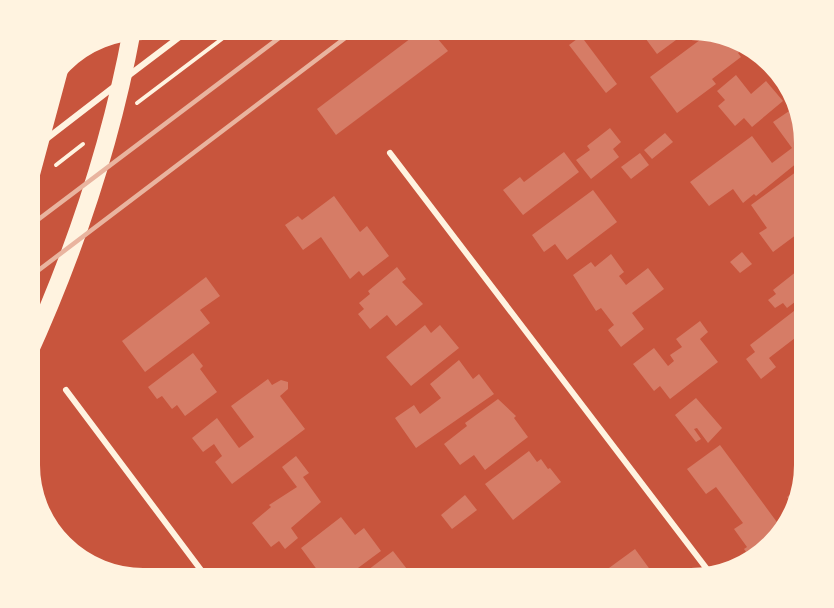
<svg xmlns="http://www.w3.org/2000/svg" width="834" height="608" font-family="Helvetica,sans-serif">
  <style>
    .building { fill: #d67c66 }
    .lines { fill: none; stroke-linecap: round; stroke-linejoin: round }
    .path { stroke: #fff3e0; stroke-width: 4 }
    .minor { stroke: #fff3e0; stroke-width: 6 }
    .motorway { stroke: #fff3e0; stroke-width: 18 }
    .rail { stroke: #e9b49f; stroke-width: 4.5 }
    .rim { fill: none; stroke: #fff3e0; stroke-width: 8 }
  </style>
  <rect width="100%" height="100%" fill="#c8553d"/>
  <g class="building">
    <polygon points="427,26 448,51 336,135 317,109"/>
    <polygon points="638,26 695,26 657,54 637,27"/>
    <polygon points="712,31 730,38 727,39 730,43 734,40 742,50 738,53 741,57 712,79 716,84 677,113 650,77"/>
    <polygon points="581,36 617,84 606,93 569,45"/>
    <polygon points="736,75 751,94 766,81 783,101 752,127 744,118 735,126 718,106 725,100 717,91"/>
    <polygon points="795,107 804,118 808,136 808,154 756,196 754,194 743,203 733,189 709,206 690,182 752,136 772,163 792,148 773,122"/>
    <polygon points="610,128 621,142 613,149 619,157 591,179 576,160 590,150 587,146"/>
    <polygon points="665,133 673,142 652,159 644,150"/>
    <polygon points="564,152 579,172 523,215 503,190 520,177 524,182"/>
    <polygon points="640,153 649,165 631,179 621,167"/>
    <polygon points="808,163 808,226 773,252 759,233 767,228 751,205"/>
    <polygon points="593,190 617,222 567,260 555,244 544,252 532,235"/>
    <polygon points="334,196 360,232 367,226 389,256 363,276 359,271 350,279 321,237 303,250 285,225 298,216 302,220"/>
    <polygon points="742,252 752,264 740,273 730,262"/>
    <polygon points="611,254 624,272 619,276 626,285 648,268 664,289 632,313 644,329 621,347 608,330 614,325 601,308 596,311 573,275 591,262 595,267"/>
    <polygon points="397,267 406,279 402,282 423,304 396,326 387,315 370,329 358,314 364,309 359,303 370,294 368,291"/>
    <polygon points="797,271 808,286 808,292 787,308 783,303 775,308 768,300 776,294 773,290"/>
    <polygon points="206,277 220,296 200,310 210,323 145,372 122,341"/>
    <polygon points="803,304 808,311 808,328 769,358 776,367 761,379 746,359 755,352 750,345"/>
    <polygon points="700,321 708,332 700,339 718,362 670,399 660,386 654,391 633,364 654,348 668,366 674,361 670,355 682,347 676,339"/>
    <polygon points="425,325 431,333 440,325 459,348 411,386 386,357"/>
    <polygon points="193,353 203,366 200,369 217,392 185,416 177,405 172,409 162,396 157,399 148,387"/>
    <polygon points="459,360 473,379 479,374 494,394 416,448 395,418 414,405 420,414 441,398 430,384"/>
    <polygon points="268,379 272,385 281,380 288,382 288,389 280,396 305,429 232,484 215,462 222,456 214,444 203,452 192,438 217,418 239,448 254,437 231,406"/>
    <polygon points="696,398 722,428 708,443 697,428 694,429 701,439 696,442 675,415"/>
    <polygon points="498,399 516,416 514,418 528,437 485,470 474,455 460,465 444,444 467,426 465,423"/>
    <polygon points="720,445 785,533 753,562 744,549 747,547 734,529 743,523 716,487 706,494 687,469"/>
    <polygon points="529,451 537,462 541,459 548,469 550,468 561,482 513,520 485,484"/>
    <polygon points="296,456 309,473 303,477 321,502 291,528 298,538 285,549 279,541 271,547 252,523 271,507 269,505 297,487 282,467"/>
    <polygon points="804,484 799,497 795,508 787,497"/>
    <polygon points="465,495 477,510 452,529 441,515"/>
    <polygon points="341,517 355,535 364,528 381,551 339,582 304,582 318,571 301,548"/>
    <polygon points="635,549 654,575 647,582 619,582 609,568"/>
    <polygon points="393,551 417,582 352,582"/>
  </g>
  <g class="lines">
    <g class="path">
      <polyline points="137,103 239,26"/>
      <polyline points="56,165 83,144"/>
    </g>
    <g class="minor">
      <polyline points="128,76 194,26"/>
      <polyline points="45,140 115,86"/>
      <polyline points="390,153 713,577"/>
      <polyline points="66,390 210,582"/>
    </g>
    <g class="motorway">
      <polyline points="27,189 62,59"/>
      <path d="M26 359C74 254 111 144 132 30"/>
    </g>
    <g class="rail">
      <polyline points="27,228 295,26"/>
      <polyline points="27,279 361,26"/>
    </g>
  </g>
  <path d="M0 0H834V608H0ZM143 36H691A107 107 0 0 1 798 143V465A107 107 0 0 1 691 572H143A107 107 0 0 1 36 465V143A107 107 0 0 1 143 36Z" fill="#fff3e0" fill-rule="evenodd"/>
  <path class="rim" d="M143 36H691A107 107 0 0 1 798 143V465A107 107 0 0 1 691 572H143A107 107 0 0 1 36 465V143A107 107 0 0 1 143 36Z"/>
</svg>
